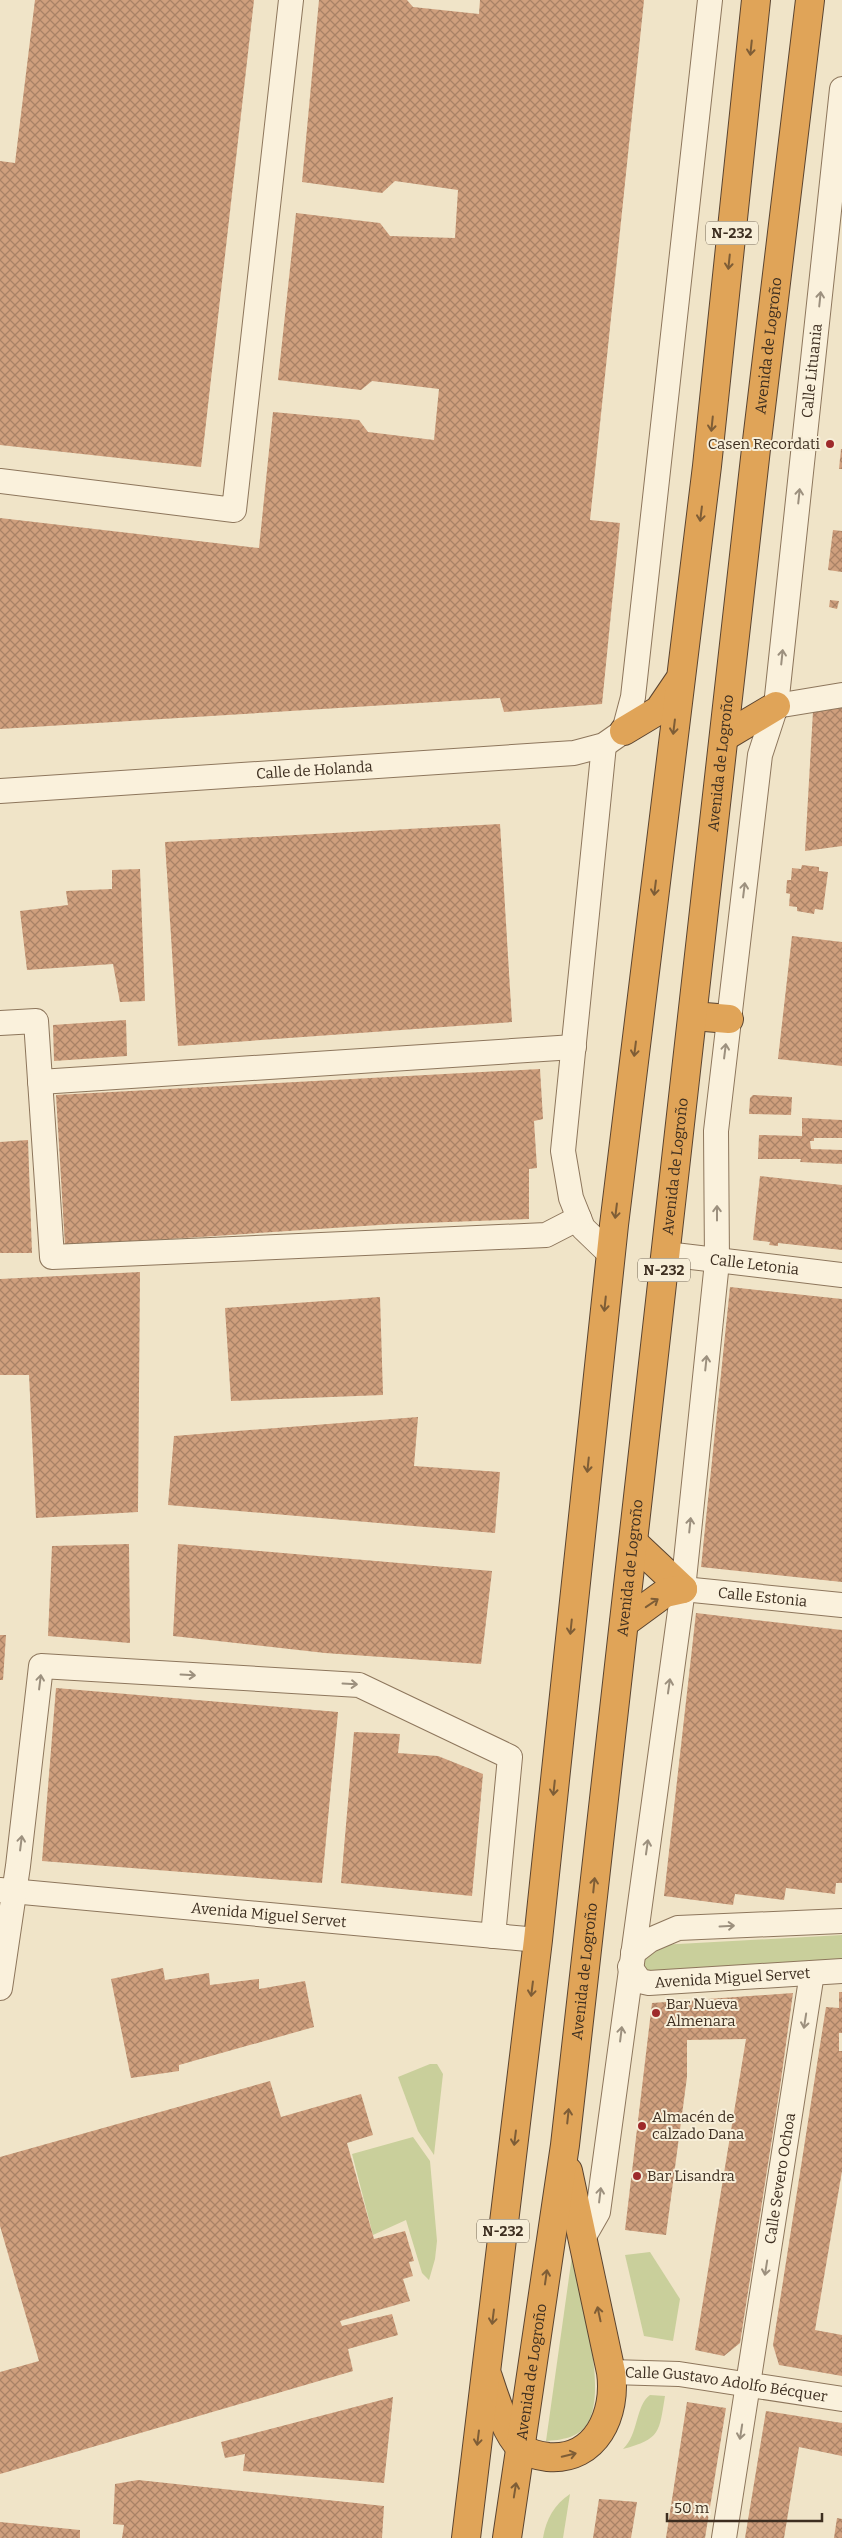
<svg xmlns="http://www.w3.org/2000/svg" width="842" height="2538" font-family="Bitter,serif">
  <style>
    .green { fill: #c9cf9b }
    .building { fill: url(#building-cross-hatch) }
    .lines { fill: none; stroke-linecap: round; stroke-linejoin: round }
    .street-casing { stroke: #8d765c; stroke-width: 26 }
    .highway-casing { stroke: #5b4430; stroke-width: 30 }
    .street { stroke: #faf1dc; stroke-width: 24 }
    .highway { stroke: #e0a458; stroke-width: 28 }
    .oneway { stroke: #7e5d36 }
    .oneway2 { stroke: #9c907e }
    .poi-dot { fill: #9e2a2b; stroke: #f7eed8; stroke-width: 2 }
    .labels { text-anchor: middle; stroke-width: 4; stroke-linejoin: round; paint-order: stroke }
    .shield { fill: #f7eed8; stroke: #756857; stroke-width: 1 }
    .shield-label { font-size: 14px; font-weight: bold; fill: #3d2e20 }
    .street-label { font-size: 15px; fill: #3d2e20; stroke: #f7eed8 }
    .poi-label { font-size: 15px; fill: #3d2e20; stroke: #f7eed8; text-anchor: start }
  </style>
  <defs>
    <pattern id="building-cross-hatch" width="8" height="8" patternUnits="userSpaceOnUse" patternTransform="scale(1.25)"><rect width="8" height="8" fill="#cf9f7d"/><path d="M0 0l8 8M0 8l8-8" fill="none" stroke="#a98266"/></pattern>
  </defs>
  <rect width="100%" height="100%" fill="#f0e4c8"/>
  <g class="green">
    <polygon points="842,1935 842,1962 654,1973 645,1969 642,1960 660,1945"/>
    <polygon points="430,2064 437,2064 443,2074 434,2155 418,2131 398,2077"/>
    <polygon points="413,2137 430,2161 437,2241 435,2259 429,2280 422,2273 406,2220 373,2235 352,2154"/>
    <polygon points="650,2252 680,2299 673,2341 644,2336 625,2255"/>
    <path d="M572 2256C580 2296 609 2390 587 2424 578 2438 561 2440 546 2441Z"/>
    <path d="M650 2395 665 2396C659 2432 661 2439 623 2449 639 2434 635 2406 650 2395Z"/>
    <path d="M570 2494 563 2538H543C546 2519 554 2505 570 2494Z"/>
  </g>
  <g class="building">
    <polygon points="35,0 254,0 201,467 0,445 0,161 15,163"/>
    <polygon points="319,0 407,0 413,7 479,14 480,0 644,0 590,520 620,523 602,704 504,712 500,698 0,729 0,518 259,548 273,412 359,420 368,432 434,440 439,389 372,381 361,390 278,380 296,213 380,223 390,236 455,238 458,190 395,181 382,193 302,182"/>
    <polygon points="841,449 842,449 842,469 839,469"/>
    <polygon points="833,530 842,531 842,572 828,570"/>
    <polygon points="830,600 839,601 837,609 829,607"/>
    <polygon points="842,707 842,846 805,851 813,711"/>
    <polygon points="500,824 512,1022 178,1046 165,842"/>
    <polygon points="802,865 819,867 819,871 828,872 823,910 815,909 814,914 797,911 797,907 789,906 790,894 786,893 787,880 791,880 792,868 801,869"/>
    <polygon points="140,869 145,1001 120,1002 113,964 27,970 20,911 68,905 66,891 112,889 112,870"/>
    <polygon points="792,936 842,942 842,1066 778,1059"/>
    <polygon points="126,1020 127,1056 54,1061 53,1025"/>
    <polygon points="540,1069 543,1119 534,1121 537,1168 529,1169 529,1219 394,1224 65,1246 56,1095"/>
    <polygon points="753,1095 792,1097 791,1115 749,1114 750,1098"/>
    <polygon points="802,1118 842,1120 842,1138 814,1138 814,1141 810,1141 811,1149 842,1150 842,1164 800,1162 801,1159 758,1159 759,1135 802,1136"/>
    <polygon points="28,1140 32,1253 0,1253 0,1142"/>
    <polygon points="760,1176 842,1185 842,1250 778,1243 778,1246 769,1245 770,1242 753,1240"/>
    <polygon points="140,1272 138,1512 36,1518 29,1375 0,1375 0,1279"/>
    <polygon points="730,1287 842,1299 842,1582 701,1567"/>
    <polygon points="380,1297 383,1395 231,1401 225,1308"/>
    <polygon points="418,1417 414,1466 500,1472 495,1533 168,1505 174,1436"/>
    <polygon points="129,1544 130,1643 48,1636 52,1546"/>
    <polygon points="178,1544 492,1571 481,1664 325,1653 173,1636"/>
    <polygon points="696,1613 842,1630 842,1883 836,1883 835,1894 786,1888 784,1900 735,1894 733,1905 664,1896"/>
    <polygon points="0,1635 6,1635 3,1680 0,1680"/>
    <polygon points="56,1688 338,1712 322,1883 42,1861"/>
    <polygon points="354,1732 400,1734 398,1753 438,1756 483,1774 472,1896 341,1883"/>
    <polygon points="163,1968 165,1980 209,1973 210,1985 259,1979 259,1989 305,1981 314,2027 179,2065 179,2071 131,2078 111,1979"/>
    <polygon points="839,1992 842,1992 842,2033 839,2033 839,2051 842,2051 842,2171 815,2330 842,2335 842,2376 779,2365 773,2345 826,2007 839,2008"/>
    <polygon points="793,1993 780,2087 740,2343 724,2356 695,2350 746,2039 687,2040 687,2077 666,2235 625,2230 652,2003"/>
    <polygon points="270,2081 281,2117 361,2094 373,2135 347,2143 374,2239 405,2231 414,2261 409,2262 413,2276 403,2279 410,2301 340,2321 342,2326 392,2314 398,2335 348,2349 353,2371 0,2474 0,2372 39,2361 0,2226 0,2157"/>
    <polygon points="393,2397 384,2483 243,2471 245,2454 225,2458 221,2442"/>
    <polygon points="687,2402 726,2408 705,2538 666,2538"/>
    <polygon points="766,2411 842,2423 842,2456 799,2447 784,2538 745,2538"/>
    <polygon points="138,2480 384,2506 382,2538 122,2538 124,2525 113,2524 115,2484"/>
    <polygon points="599,2499 637,2502 631,2538 593,2538"/>
    <polygon points="837,2518 842,2519 842,2538 834,2538"/>
    <polygon points="0,2522 80,2530 80,2538 0,2538"/>
  </g>
  <g class="lines">
    <defs>
      <g id="street">
        <polyline points="0,481 234,510 291,0"/>
        <polyline points="776,706 842,695"/>
        <polyline points="604,745 563,1151 571,1198 583,1228 611,1255"/>
        <path id="s1" d="M0 791 574 753 604 745 624 731 633 697 710 0"/>
        <polyline points="0,1023 36,1021 52,1257 546,1235 579,1218"/>
        <polyline points="40,1082 574,1047"/>
        <path id="s2" d="M666 1254 842 1275"/>
        <path id="s3" d="M683 1589 842 1605"/>
        <path id="s4" d="M0 1890 538 1940"/>
        <polyline points="633,1953 650,1940 678,1928 842,1921"/>
        <path id="s5" d="M630 1967 640 1981 649 1983 842 1971"/>
        <polyline points="0,1988 18,1866 41,1666 359,1685 510,1757 493,1936"/>
        <path id="s6" d="M582 2240 598 2212 683 1589 717 1262 716 1131 760 755 776 706 842 89"/>
        <path id="s7" d="M611 2372 679 2374 842 2399"/>
        <path id="s8" d="M724 2538 812 1973"/>
      </g>
      <g id="highway">
        <polyline points="624,731 659,710 678,682"/>
        <polyline points="724,737 776,706"/>
        <polyline points="693,1016 729,1019"/>
        <polyline points="634,1543 683,1589"/>
        <polyline points="624,1623 665,1593 683,1589"/>
        <path d="M488 2377C494 2395 507 2439 523 2449 530 2454 540 2456 548 2457 596 2461 617 2414 611 2372L568 2171"/>
        <polyline points="466,2538 538,1940 614,1225 707,466 756,0"/>
        <path id="s9" d="M507 2538 565 2145 756 449 810 0"/>
      </g>
    </defs>
    <use href="#street" class="street-casing"/>
    <use href="#highway" class="highway-casing"/>
    <use href="#street" class="street"/>
    <use href="#highway" class="highway"/>
  </g>
  <defs><path id="oneway-shaft" d="M-6 0H5M1.5-3L5.5 0L1.5 3" fill="none" stroke-width="1.6" stroke-linecap="round" stroke-linejoin="round" transform="scale(1.25)"/></defs>
  <g class="oneway">
    <use href="#oneway-shaft" transform="translate(751 48) rotate(96)"/>
    <use href="#oneway-shaft" transform="translate(729 262) rotate(96)"/>
    <use href="#oneway-shaft" transform="translate(712 424) rotate(96)"/>
    <use href="#oneway-shaft" transform="translate(701 514) rotate(97)"/>
    <use href="#oneway-shaft" transform="translate(674 727) rotate(97)"/>
    <use href="#oneway-shaft" transform="translate(655 888) rotate(97)"/>
    <use href="#oneway-shaft" transform="translate(635 1049) rotate(97)"/>
    <use href="#oneway-shaft" transform="translate(616 1211) rotate(97)"/>
    <use href="#oneway-shaft" transform="translate(605 1304) rotate(96)"/>
    <use href="#oneway-shaft" transform="translate(588 1465) rotate(96)"/>
    <use href="#oneway-shaft" transform="translate(652 1603) rotate(-34)"/>
    <use href="#oneway-shaft" transform="translate(571 1627) rotate(96)"/>
    <use href="#oneway-shaft" transform="translate(554 1788) rotate(96)"/>
    <use href="#oneway-shaft" transform="translate(594 1885) rotate(-84)"/>
    <use href="#oneway-shaft" transform="translate(532 1989) rotate(97)"/>
    <use href="#oneway-shaft" transform="translate(568 2116) rotate(-84)"/>
    <use href="#oneway-shaft" transform="translate(515 2138) rotate(97)"/>
    <use href="#oneway-shaft" transform="translate(546 2277) rotate(-82)"/>
    <use href="#oneway-shaft" transform="translate(599 2314) rotate(-102)"/>
    <use href="#oneway-shaft" transform="translate(493 2317) rotate(97)"/>
    <use href="#oneway-shaft" transform="translate(478 2438) rotate(97)"/>
    <use href="#oneway-shaft" transform="translate(569 2455) rotate(-14)"/>
    <use href="#oneway-shaft" transform="translate(515 2490) rotate(-81)"/>
  </g>
  <g class="oneway2">
    <use href="#oneway-shaft" transform="translate(820 299) rotate(-84)"/>
    <use href="#oneway-shaft" transform="translate(799 496) rotate(-84)"/>
    <use href="#oneway-shaft" transform="translate(782 657) rotate(-84)"/>
    <use href="#oneway-shaft" transform="translate(744 890) rotate(-83)"/>
    <use href="#oneway-shaft" transform="translate(725 1051) rotate(-83)"/>
    <use href="#oneway-shaft" transform="translate(717 1213) rotate(-90)"/>
    <use href="#oneway-shaft" transform="translate(706 1363) rotate(-84)"/>
    <use href="#oneway-shaft" transform="translate(690 1525) rotate(-84)"/>
    <use href="#oneway-shaft" transform="translate(188 1675) rotate(3)"/>
    <use href="#oneway-shaft" transform="translate(40 1682) rotate(-83)"/>
    <use href="#oneway-shaft" transform="translate(350 1684) rotate(3)"/>
    <use href="#oneway-shaft" transform="translate(669 1686) rotate(-82)"/>
    <use href="#oneway-shaft" transform="translate(21 1843) rotate(-83)"/>
    <use href="#oneway-shaft" transform="translate(647 1847) rotate(-82)"/>
    <use href="#oneway-shaft" transform="translate(727 1926) rotate(-3)"/>
    <use href="#oneway-shaft" transform="translate(805 2021) rotate(99)"/>
    <use href="#oneway-shaft" transform="translate(621 2034) rotate(-83)"/>
    <use href="#oneway-shaft" transform="translate(600 2195) rotate(-83)"/>
    <use href="#oneway-shaft" transform="translate(766 2268) rotate(99)"/>
    <use href="#oneway-shaft" transform="translate(741 2432) rotate(99)"/>
  </g>
  <g class="poi-dot">
    <circle cx="830" cy="444" r="5"/>
    <circle cx="656" cy="2013" r="5"/>
    <circle cx="642" cy="2126" r="5"/>
    <circle cx="637" cy="2176" r="5"/>
  </g>
  <g class="labels">
    <g class="shield">
      <rect x="706" y="221.5" width="52" height="23" rx="4"/>
      <rect x="638" y="1258.5" width="52" height="23" rx="4"/>
      <rect x="477" y="2219.5" width="52" height="23" rx="4"/>
    </g>
    <g class="shield-label">
      <text x="732" y="238">N-232</text>
      <text x="664" y="1275">N-232</text>
      <text x="503" y="2236">N-232</text>
    </g>
    <g class="street-label">
      <text dy="5" stroke="none"><textPath href="#s9" startOffset="2208">Avenida de Logroño</textPath></text>
      <text dy="5" stroke="none"><textPath href="#s6" startOffset="1888">Calle Lituania</textPath></text>
      <text dy="5" stroke="none"><textPath href="#s9" startOffset="1788">Avenida de Logroño</textPath></text>
      <text dy="5" stroke="none"><textPath href="#s1" startOffset="315">Calle de Holanda</textPath></text>
      <text dy="5" stroke="none"><textPath href="#s9" startOffset="1382">Avenida de Logroño</textPath></text>
      <text dy="5" stroke="none"><textPath href="#s2" startOffset="89">Calle Letonia</textPath></text>
      <text dy="5" stroke="none"><textPath href="#s9" startOffset="978">Avenida de Logroño</textPath></text>
      <text dy="5" stroke="none"><textPath href="#s3" startOffset="80">Calle Estonia</textPath></text>
      <text dy="5" stroke="none"><textPath href="#s4" startOffset="270">Avenida Miguel Servet</textPath></text>
      <text dy="5" stroke="none"><textPath href="#s9" startOffset="572">Avenida de Logroño</textPath></text>
      <text dy="5" stroke="none"><textPath href="#s5" startOffset="110">Avenida Miguel Servet</textPath></text>
      <text dy="5" stroke="none"><textPath href="#s8" startOffset="364">Calle Severo Ochoa</textPath></text>
      <text dy="5" stroke="none"><textPath href="#s9" startOffset="168">Avenida de Logroño</textPath></text>
      <text dy="5" stroke="none"><textPath href="#s7" startOffset="116">Calle Gustavo Adolfo Bécquer</textPath></text>
    </g>
    <g class="poi-label">
      <text x="820" y="449" text-anchor="end">Casen Recordati</text>
      <text x="666" y="2009">Bar Nueva<tspan x="666" dy="17">Almenara</tspan></text>
      <text x="652" y="2122">Almacén de<tspan x="652" dy="17">calzado Dana</tspan></text>
      <text x="647" y="2181">Bar Lisandra</text>
    </g>
  </g>
  <path d="M667 2513v8h155v-8" fill="none" stroke="#3d2e20" stroke-width="2.5"/>
  <text x="674" y="2513" font-size="15" fill="#3d2e20" stroke="#f7eed8" stroke-width="4" paint-order="stroke">50 m</text>
</svg>
